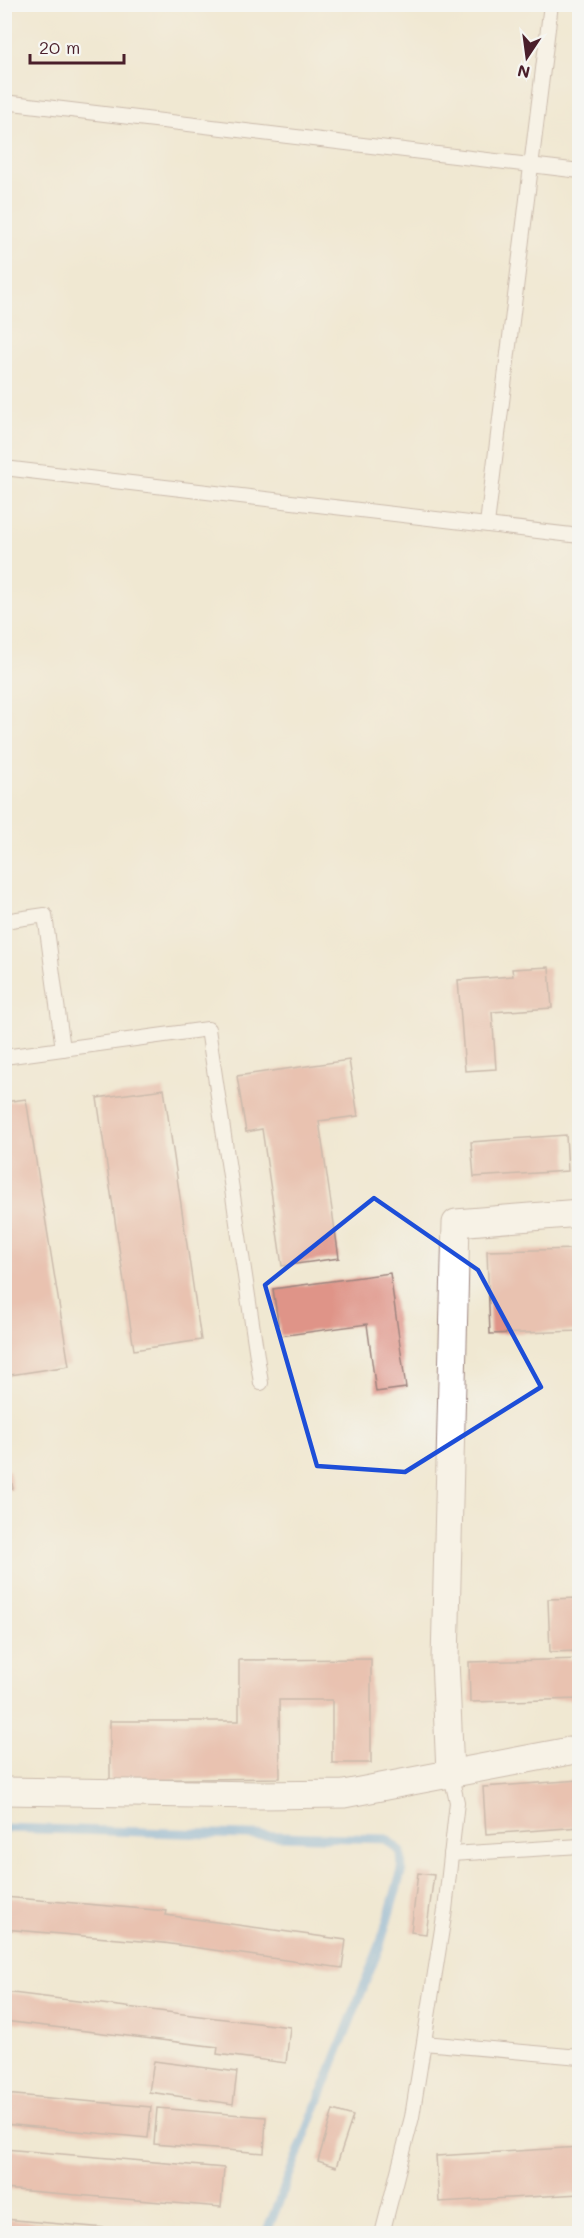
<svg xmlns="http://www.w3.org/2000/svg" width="584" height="2238" font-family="Mali,sans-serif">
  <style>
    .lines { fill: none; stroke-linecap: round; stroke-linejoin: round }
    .stream { stroke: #6ba6db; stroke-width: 9 }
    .building { fill: #df9488 }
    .lane-casing { stroke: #9d847e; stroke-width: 16 }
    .street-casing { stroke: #9d847e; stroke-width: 29 }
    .lane { stroke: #fff; stroke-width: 14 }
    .street { stroke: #fff; stroke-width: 27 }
    .marked { fill: none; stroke: #1d4ed8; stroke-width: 4.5; stroke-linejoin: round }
  </style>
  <rect width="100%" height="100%" fill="#f6f6f2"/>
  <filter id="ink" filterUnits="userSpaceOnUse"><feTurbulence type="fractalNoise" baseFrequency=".0167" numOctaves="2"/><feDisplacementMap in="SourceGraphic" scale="12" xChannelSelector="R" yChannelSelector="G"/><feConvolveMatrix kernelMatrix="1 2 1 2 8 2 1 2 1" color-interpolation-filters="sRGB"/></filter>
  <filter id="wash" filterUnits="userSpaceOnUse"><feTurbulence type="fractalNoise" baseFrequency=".008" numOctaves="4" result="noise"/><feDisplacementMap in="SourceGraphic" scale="24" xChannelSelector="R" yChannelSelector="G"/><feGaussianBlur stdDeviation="1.35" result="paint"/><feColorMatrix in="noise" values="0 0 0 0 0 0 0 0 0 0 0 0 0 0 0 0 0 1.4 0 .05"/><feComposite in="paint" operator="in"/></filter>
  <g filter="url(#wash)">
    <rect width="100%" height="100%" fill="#f0e8d2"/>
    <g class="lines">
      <polyline class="stream" points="4,1828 386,1839 401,1852 402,1870 380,1945 266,2234"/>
    </g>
    <g id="blocks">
      <g class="building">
        <polygon points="549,967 552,1008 492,1012 496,1069 465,1071 458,980 513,976 512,969"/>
        <polygon points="349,1060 358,1116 319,1121 339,1258 282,1266 262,1129 246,1132 237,1076"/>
        <polygon points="164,1089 201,1340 134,1350 97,1098"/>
        <polygon points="26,1099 69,1366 4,1376 4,1102"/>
        <polygon points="566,1135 568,1171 474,1177 471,1142"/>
        <polygon points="580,1249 580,1331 490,1334 487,1251"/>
        <polygon points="390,1273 406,1388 376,1392 367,1324 280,1336 273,1289"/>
        <polygon points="5,1470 9,1470 13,1489 5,1491"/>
        <polygon points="580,1598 580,1651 550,1652 548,1599"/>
        <polygon points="371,1659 371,1763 332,1763 332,1700 279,1700 280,1778 110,1780 110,1721 239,1721 239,1660"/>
        <polygon points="580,1659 580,1699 470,1702 469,1662"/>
        <polygon points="580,1780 580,1827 486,1834 483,1787"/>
        <polygon points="418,1873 434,1875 426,1934 411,1932"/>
        <polygon points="4,1897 167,1911 166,1915 346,1940 342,1968 164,1943 4,1929"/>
        <polygon points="4,1992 290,2027 286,2063 217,2054 218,2047 4,2021"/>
        <polygon points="154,2061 237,2072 233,2104 149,2092"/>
        <polygon points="4,2094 151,2107 148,2138 4,2124"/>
        <polygon points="157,2108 266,2117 264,2153 154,2144"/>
        <polygon points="333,2110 353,2116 336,2167 318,2161"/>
        <polygon points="580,2147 580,2194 439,2202 436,2156"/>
        <polygon points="4,2149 224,2168 221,2207 4,2189"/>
        <polygon points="4,2219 150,2232 150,2234 4,2234"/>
      </g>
    </g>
  </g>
  <g filter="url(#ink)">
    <use href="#blocks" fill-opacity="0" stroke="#9d847e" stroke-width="1.5"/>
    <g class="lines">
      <defs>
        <g id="lane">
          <polyline points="4,102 580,171"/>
          <polyline points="4,468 580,536"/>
          <polyline points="487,524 551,4"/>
          <polyline points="4,921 45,915 63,1049"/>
          <polyline points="4,1057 208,1029 261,1383"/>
          <polyline points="451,1854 580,1846"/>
          <polyline points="424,2043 580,2057"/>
          <polyline points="382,2234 412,2117 445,1910 457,1802 450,1772"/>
        </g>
        <g id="street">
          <polyline points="450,1772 445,1660 456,1223 580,1213"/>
          <polyline points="4,1791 259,1795 344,1794 580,1749"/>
        </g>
      </defs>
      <use href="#lane" class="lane-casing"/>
      <use href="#street" class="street-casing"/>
      <use href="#lane" class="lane"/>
      <use href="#street" class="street"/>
    </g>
  </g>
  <path d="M0 0H584V2238H0ZM374 1198 478 1270 541 1387 405 1472 317 1466 265 1285Z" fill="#f0e8d2" fill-opacity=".55" fill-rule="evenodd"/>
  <path class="marked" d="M374 1198 478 1270 541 1387 405 1472 317 1466 265 1285Z"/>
  <rect width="584" height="2238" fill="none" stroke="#f6f6f2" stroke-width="24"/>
  <g transform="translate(527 57) rotate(193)" stroke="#f6f6f2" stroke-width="4.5" paint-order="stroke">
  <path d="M0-4.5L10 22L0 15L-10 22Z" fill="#4a1f2b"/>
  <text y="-9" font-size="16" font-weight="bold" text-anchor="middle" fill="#4a1f2b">N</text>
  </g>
  <path d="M30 54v9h94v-9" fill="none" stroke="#4a1f2b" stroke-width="3"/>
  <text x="39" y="54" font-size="18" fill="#4a1f2b" stroke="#f6f6f2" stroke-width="4.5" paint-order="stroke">20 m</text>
</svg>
